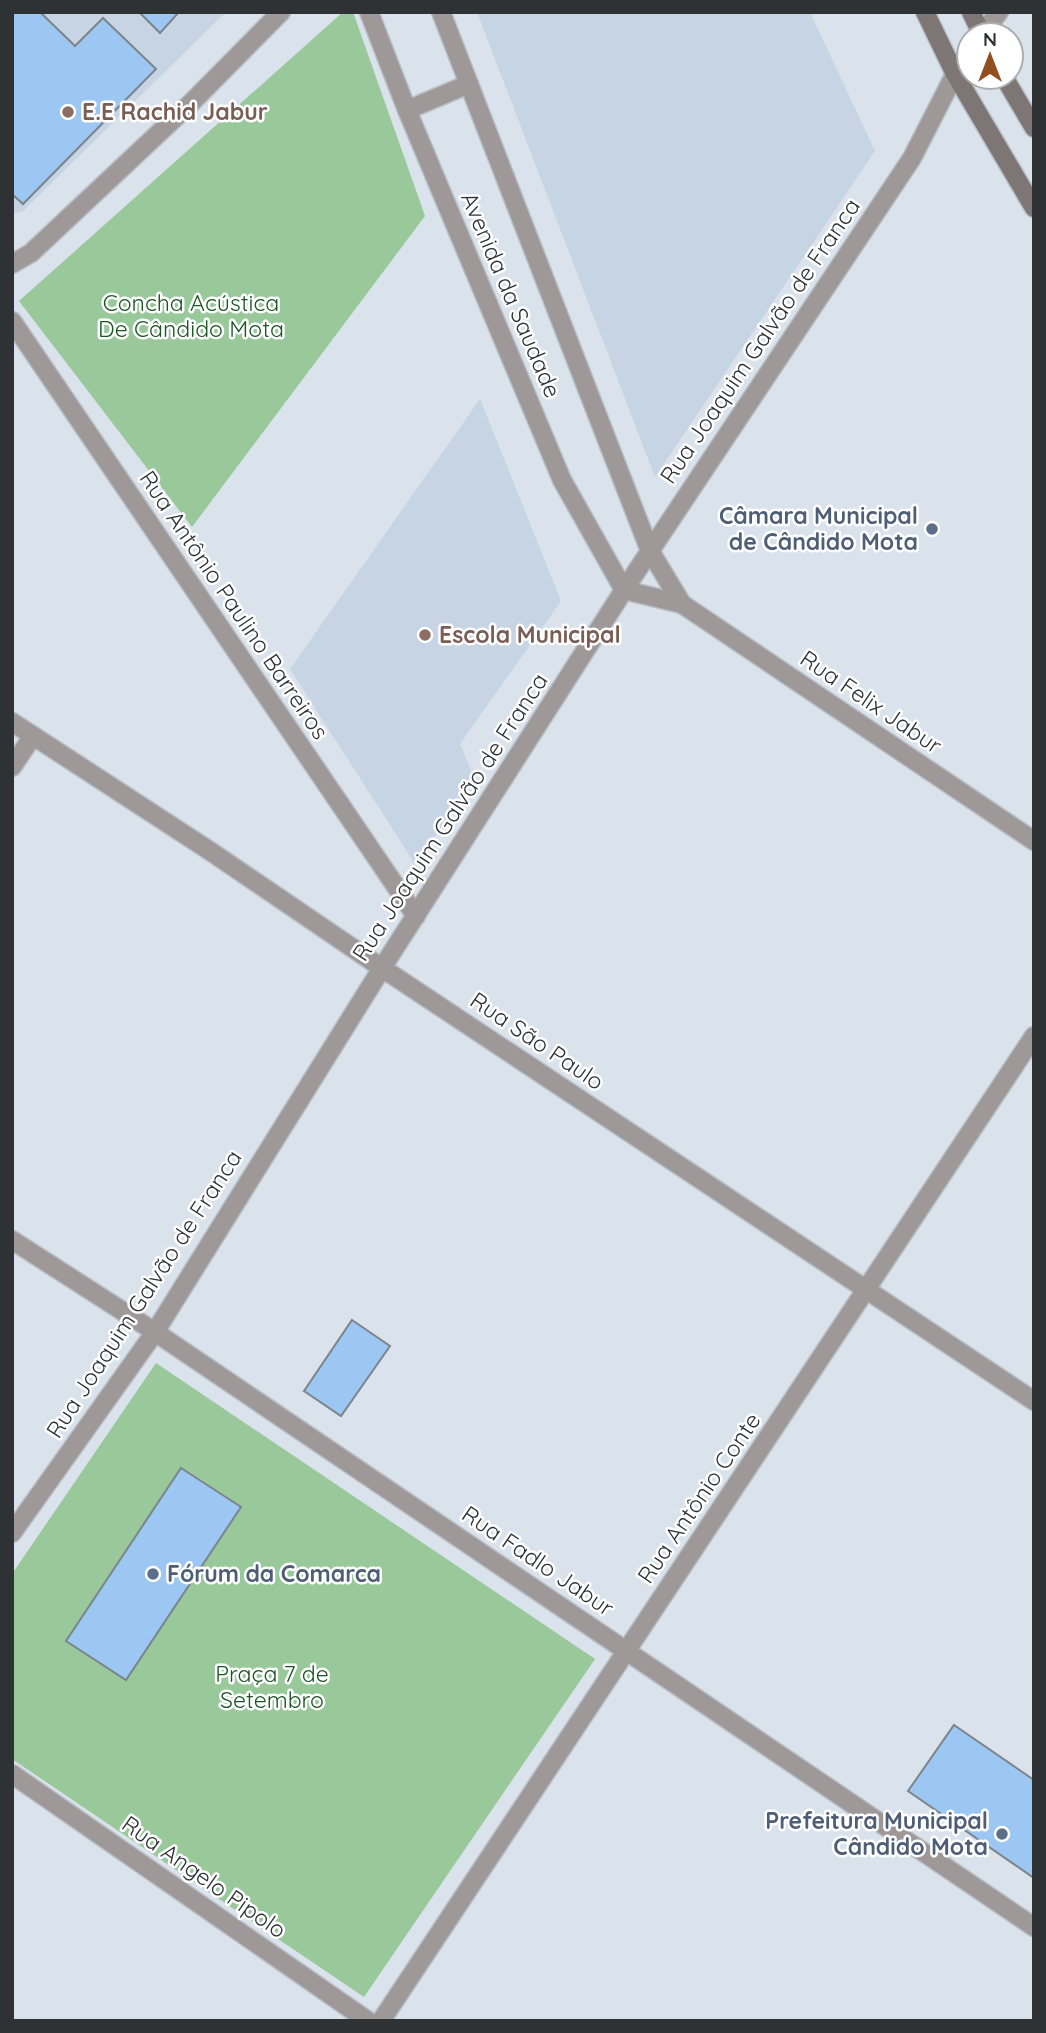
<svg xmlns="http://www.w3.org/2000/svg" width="1046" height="2033" font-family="Quicksand,sans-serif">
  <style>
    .built { fill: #c7d4e3 }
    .green { fill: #99c89b }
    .building { fill: #9dc7f3; stroke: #7c848c; stroke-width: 2 }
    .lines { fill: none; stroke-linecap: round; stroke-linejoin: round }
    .minor-casing { stroke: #b8bfc7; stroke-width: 21 }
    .tertiary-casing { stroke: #b8bfc7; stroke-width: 21 }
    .secondary-casing { stroke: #b8bfc7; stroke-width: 21 }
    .minor { stroke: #9e9998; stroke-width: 18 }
    .tertiary { stroke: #9e9998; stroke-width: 18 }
    .secondary { stroke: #7e7675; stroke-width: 18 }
    .education-dot { fill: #8d6e63; stroke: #fff; stroke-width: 2.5 }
    .service-dot { fill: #5c6f8a; stroke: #fff; stroke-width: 2.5 }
    .labels { text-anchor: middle; stroke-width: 5; stroke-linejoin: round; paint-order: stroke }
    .education-label { font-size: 23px; font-weight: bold; fill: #785e54; stroke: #fff; text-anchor: start }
    .street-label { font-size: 23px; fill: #2f3235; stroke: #fff }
    .park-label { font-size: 23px; fill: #1a5523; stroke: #fff }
    .service-label { font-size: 23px; font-weight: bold; fill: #4e5e75; stroke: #fff; text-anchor: end }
  </style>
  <rect width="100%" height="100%" fill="#dae2ec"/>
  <g class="built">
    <polygon points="12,12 226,12 23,211 12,214"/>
    <polygon points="477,12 810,12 875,151 655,477"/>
    <polygon points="480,399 561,601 460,744 475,780 415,864 290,669"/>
  </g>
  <g class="green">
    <polygon points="343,12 353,12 425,216 192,527 19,301"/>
    <polygon points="156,1363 595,1659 364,1997 12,1759 12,1574"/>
  </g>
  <g class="building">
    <polygon points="12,12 40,12 75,46 103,18 156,69 23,204 12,194"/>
    <polygon points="139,12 179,12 160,33"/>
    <polygon points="352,1320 390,1346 341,1416 304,1391"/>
    <polygon points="181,1468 241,1507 126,1680 66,1641"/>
    <polygon points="954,1725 1034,1780 1034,1878 908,1791"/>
  </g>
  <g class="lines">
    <defs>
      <g id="minor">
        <polyline points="369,12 407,110 562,480 624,590"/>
        <polyline points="441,12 650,551 682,604"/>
        <polyline points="981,35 999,12"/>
        <polyline points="407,110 469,84"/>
        <polyline points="12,264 31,253 193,101 281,12"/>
        <polyline points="12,321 416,916"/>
        <polyline points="624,590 682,604 1034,841"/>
        <polyline points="12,722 210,851 382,968 1034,1401"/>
        <polyline points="12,767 33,736"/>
        <polyline points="12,1240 155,1332 1034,1927"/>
        <polyline points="12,1533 155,1332 382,968 624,590 912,158 955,74 969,53"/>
        <polyline points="381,2021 1034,1036"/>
      </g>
      <polyline id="tertiary" points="12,1774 368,2021"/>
      <g id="secondary">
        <polyline points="925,12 955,74 1034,208"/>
        <polyline points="971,12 982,35"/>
        <polyline points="1004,77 1034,128"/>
      </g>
    </defs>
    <use href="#minor" class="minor-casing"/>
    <use href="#tertiary" class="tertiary-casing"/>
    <use href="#secondary" class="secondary-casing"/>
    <use href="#minor" class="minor"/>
    <use href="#tertiary" class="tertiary"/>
    <use href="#secondary" class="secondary"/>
  </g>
  <g class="education-dot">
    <circle cx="68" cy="112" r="7"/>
    <circle cx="425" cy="635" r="7"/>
  </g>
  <g class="service-dot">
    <circle cx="932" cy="529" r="7"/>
    <circle cx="153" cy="1574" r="7"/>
    <circle cx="1002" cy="1834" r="7"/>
  </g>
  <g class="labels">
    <g class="education-label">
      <text x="82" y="120">E.E Rachid Jabur</text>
      <text x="439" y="643">Escola Municipal</text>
    </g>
    <g class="street-label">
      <text transform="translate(511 295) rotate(67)" y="8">Avenida da Saudade</text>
      <text transform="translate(760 341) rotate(-56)" y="8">Rua Joaquim Galvão de Franca</text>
      <text transform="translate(234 605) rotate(56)" y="8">Rua Antônio Paulino Barreiros</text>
      <text transform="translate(871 702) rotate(34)" y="8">Rua Felix Jabur</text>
      <text transform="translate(450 817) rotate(-57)" y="8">Rua Joaquim Galvão de Franca</text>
      <text transform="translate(537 1041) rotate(34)" y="8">Rua São Paulo</text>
      <text transform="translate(144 1294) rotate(-57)" y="8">Rua Joaquim Galvão de Franca</text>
      <text transform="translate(699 1498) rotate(-56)" y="8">Rua Antônio Conte</text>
      <text transform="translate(538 1561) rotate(34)" y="8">Rua Fadlo Jabur</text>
      <text transform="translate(204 1877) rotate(35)" y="8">Rua Angelo Pipolo</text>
    </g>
    <g class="park-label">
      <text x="191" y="311">Concha Acústica<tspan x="191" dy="26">De Cândido Mota</tspan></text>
      <text x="272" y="1682">Praça 7 de<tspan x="272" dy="26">Setembro</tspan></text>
    </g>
    <g class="service-label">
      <text x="918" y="524">Câmara Municipal<tspan x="918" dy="26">de Cândido Mota</tspan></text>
      <text x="167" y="1582" text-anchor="start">Fórum da Comarca</text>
      <text x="988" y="1829">Prefeitura Municipal<tspan x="988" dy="26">Cândido Mota</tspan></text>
    </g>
  </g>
  <rect width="1046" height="2033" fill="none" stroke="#2f3235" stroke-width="28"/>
  <g transform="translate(990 56)"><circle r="33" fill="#ffffff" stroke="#acadae" stroke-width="2"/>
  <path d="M0-5L12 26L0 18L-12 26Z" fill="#924f21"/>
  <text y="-10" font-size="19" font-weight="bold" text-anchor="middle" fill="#2f3235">N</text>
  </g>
</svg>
